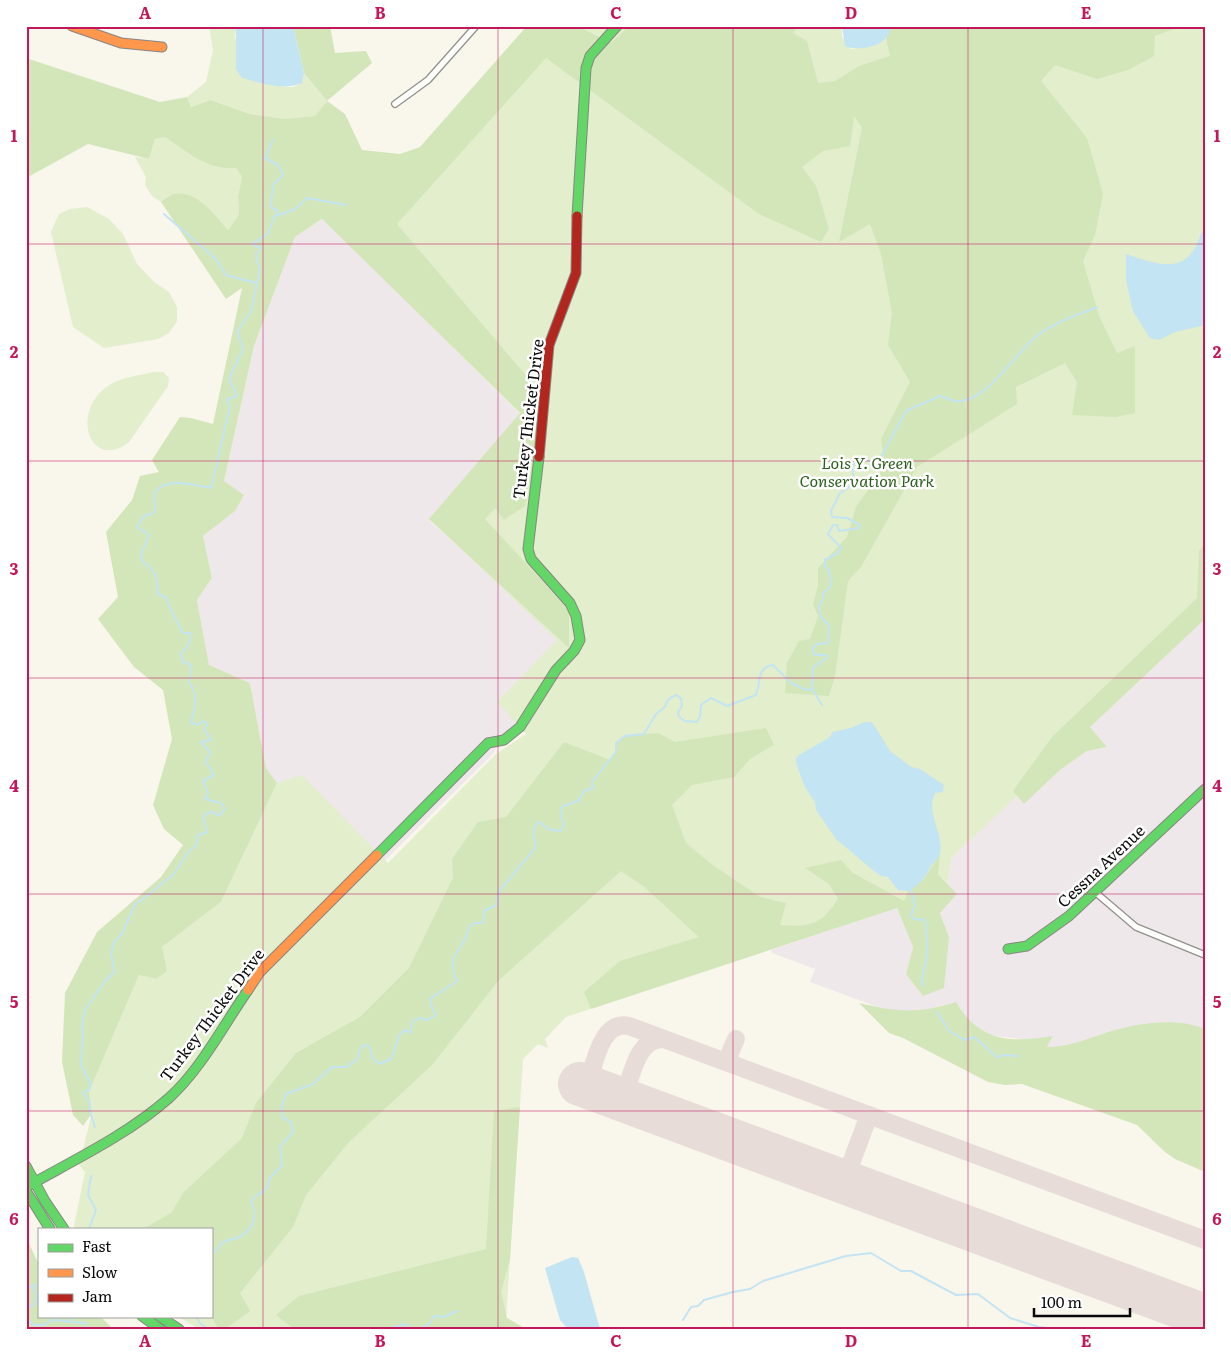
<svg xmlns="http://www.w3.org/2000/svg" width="1231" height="1355" font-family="Literata,serif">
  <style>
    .industrial { fill: #efe8ea }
    .green { fill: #e2eecc }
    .forest { fill: #d3e6ba }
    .water { fill: #c3e4f2 }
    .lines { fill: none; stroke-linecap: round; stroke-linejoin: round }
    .stream { stroke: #c3e4f2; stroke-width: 2 }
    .taxiway { stroke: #e7dcd8; stroke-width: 18 }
    .runway { stroke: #e7dcd8; stroke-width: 44 }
    .street-casing { stroke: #91908b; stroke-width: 8 }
    .fast-casing { stroke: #888682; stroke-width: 11 }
    .slow-casing { stroke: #888682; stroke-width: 11 }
    .jam-casing { stroke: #888682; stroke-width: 11 }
    .street { stroke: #fefefc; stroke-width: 5.5 }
    .fast { stroke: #63d668; stroke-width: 9 }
    .slow { stroke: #ff974d; stroke-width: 9 }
    .jam { stroke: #b3261e; stroke-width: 9 }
    .grid { fill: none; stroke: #c2185b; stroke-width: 1; stroke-opacity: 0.55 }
    .labels { text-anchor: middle; stroke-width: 5; stroke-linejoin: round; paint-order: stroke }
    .street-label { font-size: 16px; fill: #090909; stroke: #fff }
    .park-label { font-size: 16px; font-style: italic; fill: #2c5f1c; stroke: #fff }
    .neatline { fill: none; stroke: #c2185b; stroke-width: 2 }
    .grid-label { font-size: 16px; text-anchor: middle; font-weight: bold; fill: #c2185b }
  </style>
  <rect width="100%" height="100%" fill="#f9f6ec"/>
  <g class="industrial">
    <polygon points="323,219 520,414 429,520 569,648 531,706 512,730 504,736 492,755 353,892 266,768 250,683 209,665 197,600 212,578 203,536 235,511 224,481 254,346 295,237"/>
    <polygon points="1205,619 1205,1029 1148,1024 1098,1035 1084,1042 1060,1047 1047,1047 1053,1037 1030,1040 988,1035 966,1019 956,1002 919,1012 893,1010 875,1006 810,982 815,969 772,953 771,950 897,908 913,947 906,974 949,937 940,913 956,894 947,883 952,857 1017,795 1024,803 1060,770 1087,751 1107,747 1090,727"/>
  </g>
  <g class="green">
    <polygon points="209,26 236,26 235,38 283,87 293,87 302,83 304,73 327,101 315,116 285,119 250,114 212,100 191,107 187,97 206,82 213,50"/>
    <polygon points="527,26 842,26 842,37 851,49 875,45 886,39 890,53 950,26 1205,26 1205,619 952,857 947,883 938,874 938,870 897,908 566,1017 545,1039 548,1048 538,1044 523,1059 506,1318 464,1329 199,1329 177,1316 211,1316 211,1229 76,1229 74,1226 85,1172 79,1165 92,1113 89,1092 139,975 156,979 162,947 221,902 277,783 302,775 388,863 496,754 526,734 497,702 557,640 429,519 536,397 423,291 383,189"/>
    <path d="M165 137C187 152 208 171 236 168L242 177 238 196 239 214 228 230 201 201 174 194 161 202 152 196 145 185 146 177 135 157 149 159 155 139Z"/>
    <polygon points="87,207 109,219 123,234 137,264 154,282 169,292 177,307 177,321 169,333 158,339 104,348 73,327 51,232 59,214 70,209"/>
    <path d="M154 372H163L169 378 168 386 129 442C90 473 67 408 113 383 124 377 141 375 154 372Z"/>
  </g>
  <g class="forest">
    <path d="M293 26H330L335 53 366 51 372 63 327 101 345 114 362 150 400 154 420 147 527 26H582L583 29 611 43 629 26H798L793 33 807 41 818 83 835 81 859 66 890 56 886 39 890 26H1181L1155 36 1154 56 1128 70 1097 79 1055 65 1041 81 1087 138 1103 194 1095 235 1083 261 1099 316 1117 353 1135 346V413L1116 417 1072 415 1077 382 1065 363 1016 387 1017 404 917 467 861 567 848 581 835 676 829 696 785 693 787 663 799 641 810 639 818 616 813 604 818 586V568L847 537 856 507 885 466 881 439 910 382 888 345 892 313 881 254 870 224 839 242 862 128 854 116 850 146 823 151 802 167 816 186 829 229 821 242 759 214 546 58 397 224 535 386 540 426 525 506 504 520 495 508 485 519 569 610V648L429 519 520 413 322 219 295 237 254 346 224 481 244 495 235 511 203 536 212 578 197 600 209 665 250 683 266 768 277 783 221 902 162 947 167 971 156 979 139 975 89 1092 92 1113 83 1126 73 1115 62 1062 65 993 97 932 161 877 183 845 164 829 153 805 172 739 163 690 134 667 98 619 118 597 106 532 132 500 140 476 159 472 152 460 180 417 191 418 213 424 242 288 226 299 161 202C164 200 170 195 174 194 198 190 214 215 228 230L239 214 238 196 242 177 236 168C208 171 187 152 165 137L155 139 149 159 88 144 28 177 26 182V58L160 102 187 97 191 107 211 100 250 114 285 119 315 116 327 101 304 73Z"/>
    <polygon points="1205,543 1205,619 1090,727 1107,747 1087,751 1060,770 1024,804 1013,791 1052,737 1197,598 1199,551"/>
    <path d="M766 728 774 745 751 758 734 777 692 785 672 805 686 843 710 863 760 897 786 903 780 925C811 927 820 926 838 899L829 884 805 868 841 860 853 873 904 901 908 891 924 879 940 854 938 874 957 894 940 913 949 937 944 988 923 996 906 974 913 947 897 908 591 1009 584 992 620 961 699 937 642 885 621 871 499 980 432 1065 349 1142 306 1195 293 1227 240 1293 250 1311 225 1329H219L211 1316V1229H143L171 1213 184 1192 242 1138 256 1103 296 1053 360 1017 409 968 453 878 452 859 478 822 506 817 564 742 610 760 616 752V743L625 736 658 733 675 742Z"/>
    <path d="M956 1002C980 1042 1010 1043 1053 1036L1047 1047C1067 1047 1081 1041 1099 1035 1131 1024 1173 1016 1205 1029V1172L1175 1159 1165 1152 1137 1125 1022 1084 1005 1085 988 1082 903 1038 889 1033 859 1003C898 1012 917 1014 956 1002Z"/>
    <polygon points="520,1107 510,1259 501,1292 507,1318 526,1329 294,1329 276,1315 299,1296 486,1249 494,1111"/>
    <polygon points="26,1237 39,1265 39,1316 100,1316 113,1329 26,1329"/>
  </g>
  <g class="water">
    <path d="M236 26H293L304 73 302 83C283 91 262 83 242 78L236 69Z"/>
    <path d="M842 26H890C892 46 859 52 845 46Z"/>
    <path d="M1205 229V325L1175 332 1159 340 1150 338 1133 311 1126 280V254C1152 262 1180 276 1196 246 1200 240 1199 233 1205 229Z"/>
    <path d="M865 722H871L874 725 890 751 911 767 920 769 944 785 943 792 935 793C925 813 944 833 940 853 939 858 934 862 931 866 925 878 920 885 908 891L898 890 888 877 881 876 874 871 836 839 816 810 815 802 805 787 796 763V758L799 755 829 738 833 732 851 728Z"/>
    <polygon points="572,1257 578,1258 584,1272 600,1329 568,1329 560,1320 545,1268"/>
  </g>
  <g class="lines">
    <g class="stream">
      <polyline points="273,140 265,158 278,165 283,175 274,184 270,207 278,211 275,217"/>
      <polyline points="164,214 216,259 226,275 256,283"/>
      <polyline points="812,689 822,705"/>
      <path d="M911 890 915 906 911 915 914 919 925 920C927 923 927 957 926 962 924 972 920 976 923 986"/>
      <polyline points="937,1012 949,1031 965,1040 974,1037 997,1057 1005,1055 1018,1056"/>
      <path d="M95 1127 89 1109 90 1103 83 1092 89 1090 91 1085 81 1064 83 1038 82 1022 86 1008 107 979 115 972 111 954 114 943 123 932 134 906 174 874 189 851 196 846 198 835 207 832 203 817 207 813 213 812 219 816 225 809 221 803 205 799 208 793 203 781 214 775 206 762 210 752 201 742 211 740 204 729 208 724 203 721 197 725 191 722C195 707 199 696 189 683L191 665 183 662 181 653C188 647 191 642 190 633H183C178 621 168 609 167 598L158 594C158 580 155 569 143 562L141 555 149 535 137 527 144 516 152 514 155 509 154 493C167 476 193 485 211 488L230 407 227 399 237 396 229 379 243 349 237 332 251 311 260 270 256 255 261 248 252 244 268 234 274 217 295 209 307 198 346 205"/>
      <polyline points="89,1229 96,1210 88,1195 91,1176"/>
      <path d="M211 1255C217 1252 217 1247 222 1243 227 1239 235 1240 241 1236 254 1228 258 1215 251 1202 257 1190 268 1196 269 1179L282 1165 280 1147 293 1132 291 1122 283 1118 281 1109 286 1094 313 1084 332 1067H346L358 1059 360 1049 364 1045 369 1046 373 1059 380 1064 391 1059 399 1036 405 1030 410 1033 412 1022 419 1018 428 1020 436 1015 431 1006 430 999 457 981C444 952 465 951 469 927L474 923H482L484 919V911L496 905 500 890 536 847 533 834 535 825 539 822 548 829 561 831 564 824 561 816 562 807 579 800 584 791 593 788 592 782 616 752V743L625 736 644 734 656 714 665 707C666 700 670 697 677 695L681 699 682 706 678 712 679 717 685 721 697 722 700 717 701 705 711 698 727 706 756 695C761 683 756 667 773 665L791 683 806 690 812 689 813 667 827 658 826 655H815L813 653V648L817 644 828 643 829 625C821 620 819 614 819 605L823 600V594L831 586 829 570 825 566V560L838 553 841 548 828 534 833 525H837L839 531 859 528 860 525 847 518 832 517 831 511 840 493 848 488 854 481 852 466C860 455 867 461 878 462L906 411 940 396C945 397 950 400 955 401 986 405 1017 350 1038 335 1056 321 1077 316 1097 307"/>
      <polyline points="26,1285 32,1287 37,1294 35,1303 28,1308 27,1318 33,1325 44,1325 52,1320 68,1321 75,1316"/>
      <polyline points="32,1287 39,1283"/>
      <polyline points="195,1316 201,1324 208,1329"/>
      <polyline points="683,1320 691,1307 698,1306 704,1300 733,1292 750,1289 763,1281 816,1265 846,1256 871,1253 901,1271 911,1271 956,1295 978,1294 1010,1318 1039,1327 1057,1329"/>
      <polyline points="69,1322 85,1323 86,1329"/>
      <polyline points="388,1329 405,1324 413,1329"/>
      <polyline points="420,1329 430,1323 434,1316 444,1317 457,1311"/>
    </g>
    <g class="taxiway">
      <polyline points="726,1062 736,1039"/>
      <path d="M587 1086C594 1066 601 1019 629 1026L1205 1240"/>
      <path d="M623 1100C631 1079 636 1038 663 1039"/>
      <polyline points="844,1182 869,1115"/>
    </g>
    <polyline class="runway" points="580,1084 1205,1316"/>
    <defs>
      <g id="street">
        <polyline points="395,104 428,80 476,26"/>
        <polyline points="1095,892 1136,927 1205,955"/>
      </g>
      <g id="fast">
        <polyline points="577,216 586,68 590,56 617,26"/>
        <polyline points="377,855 488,743 504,740 520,727 556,670 574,651 580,640 576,616 570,603 531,559 528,549 539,457"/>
        <polyline points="1008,949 1027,946 1069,916 1205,789"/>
        <polyline points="26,1166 45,1201 64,1229"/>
        <path d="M26 1187C74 1160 127 1135 169 1098 201 1069 223 1026 248 990"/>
        <polyline points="26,1191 50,1229"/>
        <polyline points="142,1316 160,1329"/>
        <polyline points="159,1316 179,1329"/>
      </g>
      <g id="slow">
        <polyline points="72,26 121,43 162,47"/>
        <polyline points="248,990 260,972 377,855"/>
      </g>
      <polyline id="jam" points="539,457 549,345 576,273 577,216"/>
    </defs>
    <use href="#street" class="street-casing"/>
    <use href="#fast" class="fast-casing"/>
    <use href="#slow" class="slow-casing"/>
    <use href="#jam" class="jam-casing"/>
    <use href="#street" class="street"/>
    <use href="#fast" class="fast"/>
    <use href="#slow" class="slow"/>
    <use href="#jam" class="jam"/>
  </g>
  <path class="grid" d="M263 26V1329M498 26V1329M733 26V1329M968 26V1329M26 244H1205M26 461H1205M26 678H1205M26 894H1205M26 1111H1205"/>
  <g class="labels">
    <g class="street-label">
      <text transform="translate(528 419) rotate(-83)" y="6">Turkey Thicket Drive</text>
      <text transform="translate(1101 866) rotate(-43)" y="6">Cessna Avenue</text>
      <text transform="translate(212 1015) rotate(-53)" y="6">Turkey Thicket Drive</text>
    </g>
    <g class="park-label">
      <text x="867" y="469">Lois Y. Green<tspan x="867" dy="18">Conservation Park</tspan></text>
    </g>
  </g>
  <rect width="1231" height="1355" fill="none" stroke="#ffffff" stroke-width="55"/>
  <rect x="38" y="1228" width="175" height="90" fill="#ffffff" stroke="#9d9d9d"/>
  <rect x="48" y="1244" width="25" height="8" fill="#63d668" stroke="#9d9d9d"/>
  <text x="82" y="1252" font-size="15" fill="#090909">Fast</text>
  <rect x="48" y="1269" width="25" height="8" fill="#ff974d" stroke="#9d9d9d"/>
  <text x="82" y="1278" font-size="15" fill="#090909">Slow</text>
  <rect x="48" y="1294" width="25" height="8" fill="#b3261e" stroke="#9d9d9d"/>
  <text x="82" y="1302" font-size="15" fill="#090909">Jam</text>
  <path d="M1034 1308v8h96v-8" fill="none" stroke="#090909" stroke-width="2.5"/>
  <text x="1041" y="1308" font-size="15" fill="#090909" stroke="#ffffff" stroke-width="4" paint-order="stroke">100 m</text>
  <rect x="28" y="28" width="1176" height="1300" class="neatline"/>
  <g class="grid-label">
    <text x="145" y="19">A</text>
    <text x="380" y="19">B</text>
    <text x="616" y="19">C</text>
    <text x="851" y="19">D</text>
    <text x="1086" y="19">E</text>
    <text x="14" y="142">1</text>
    <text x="1217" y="142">1</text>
    <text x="14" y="358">2</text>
    <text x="1217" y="358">2</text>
    <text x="14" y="575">3</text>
    <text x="1217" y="575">3</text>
    <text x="14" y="792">4</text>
    <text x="1217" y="792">4</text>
    <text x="14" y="1008">5</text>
    <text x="1217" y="1008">5</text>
    <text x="14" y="1225">6</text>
    <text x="1217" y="1225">6</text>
    <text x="145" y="1347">A</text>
    <text x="380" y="1347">B</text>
    <text x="616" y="1347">C</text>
    <text x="851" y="1347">D</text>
    <text x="1086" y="1347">E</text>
  </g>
</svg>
